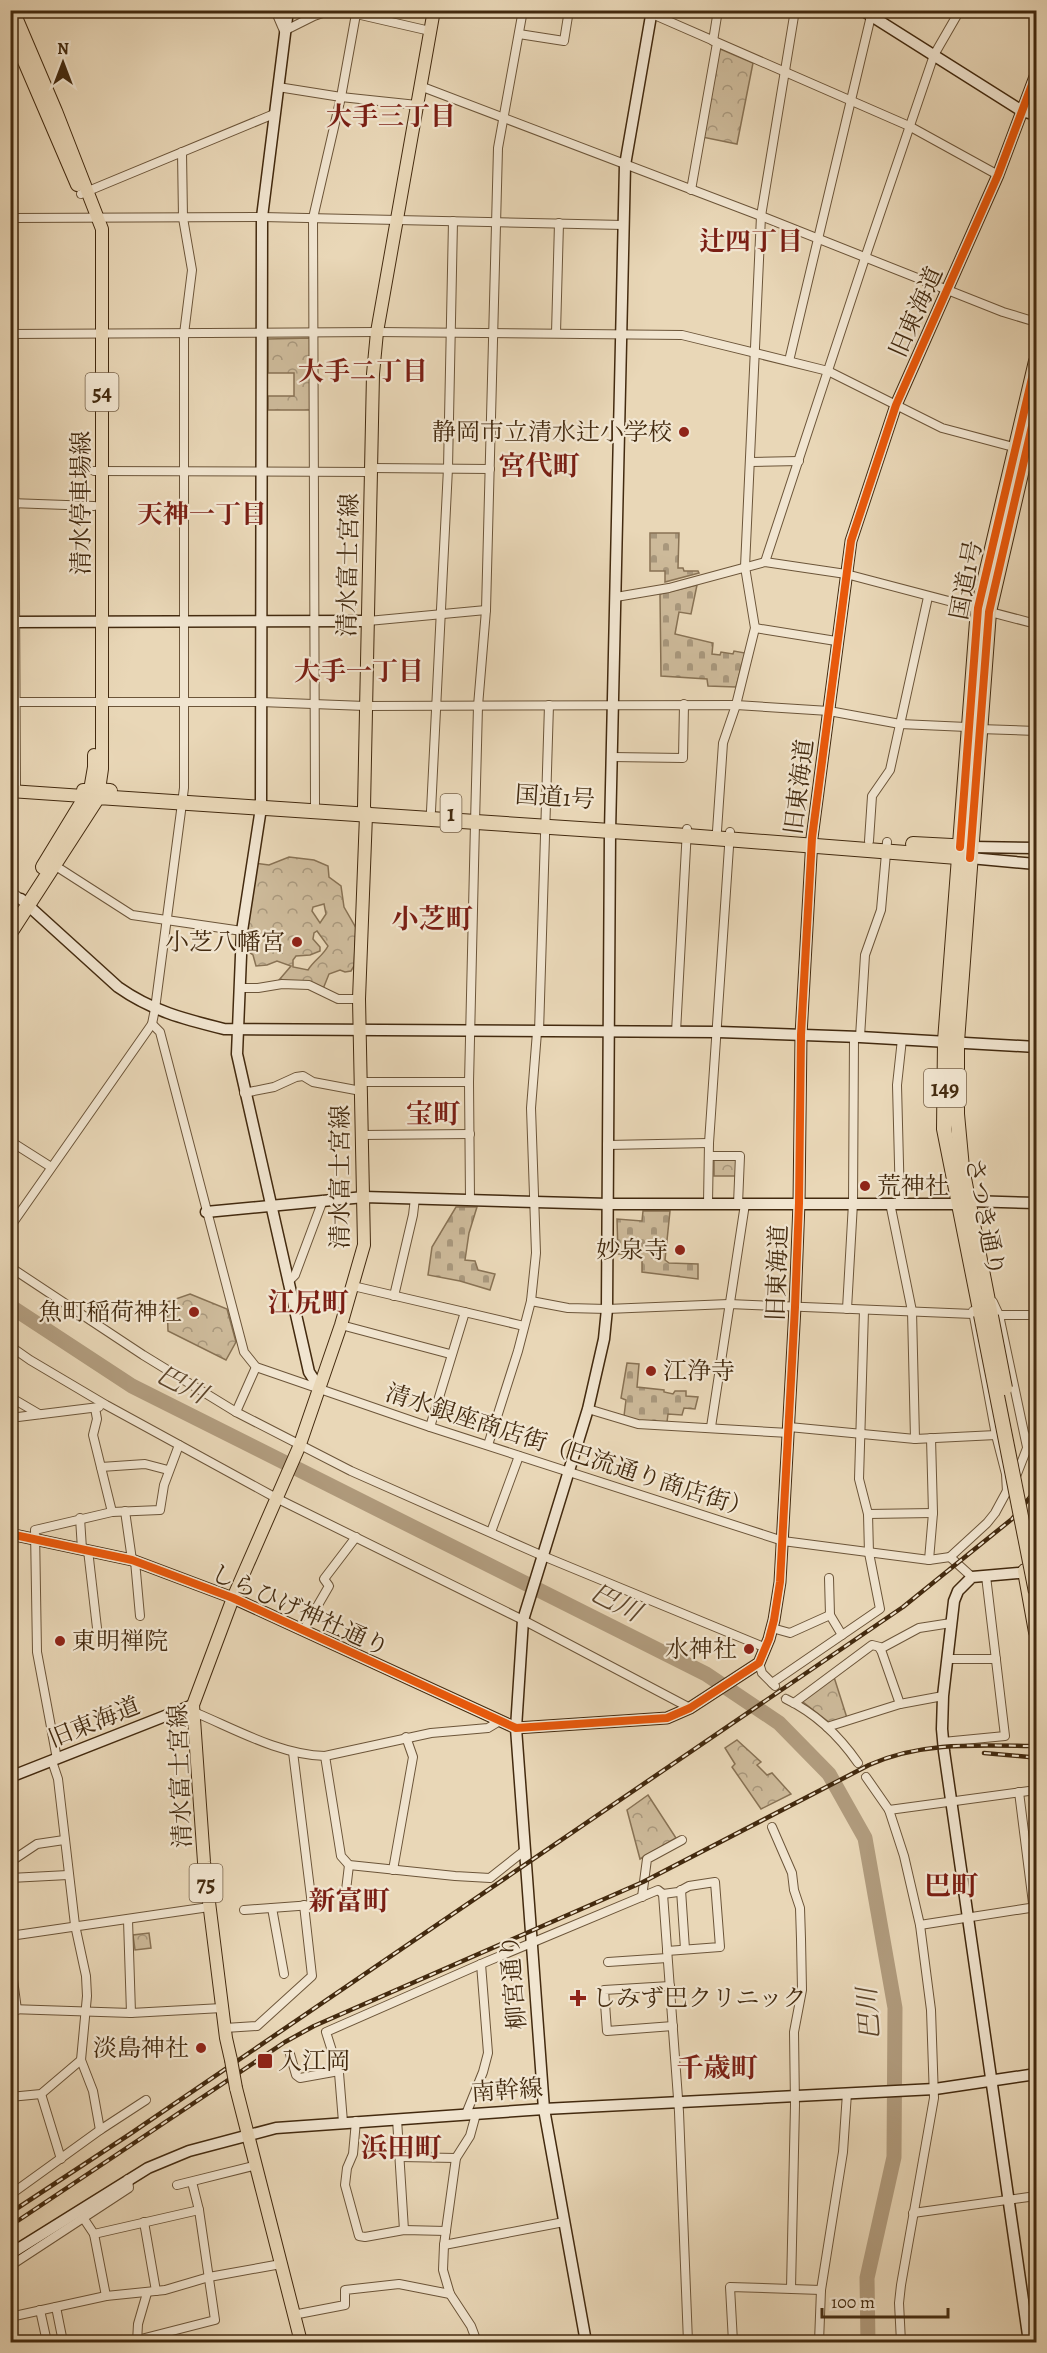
<svg xmlns="http://www.w3.org/2000/svg" width="1047" height="2353" font-family="Alegreya,'Noto Serif JP',serif">
  <style>
    .forest { fill: url(#forest-crowns); stroke: #887254; stroke-width: 1.5; fill-rule: evenodd }
    .cemetery { fill: url(#cemetery-stones); stroke: #887254; stroke-width: 1.5 }
    .lines { fill: none; stroke-linecap: round; stroke-linejoin: round }
    .river { stroke: #b19c7e; stroke-width: 15 }
    .street-tunnel { stroke: #c8b495; stroke-width: 8; stroke-dasharray: 8 4; stroke-linecap: butt }
    .street-casing { stroke: #6c5539; stroke-width: 10 }
    .secondary-casing { stroke: #432a0f; stroke-width: 13 }
    .primary-casing { stroke: #432a0f; stroke-width: 14 }
    .highway-casing { stroke: #432a0f; stroke-width: 16 }
    .street { stroke: #f1e5d0; stroke-width: 8 }
    .secondary { stroke: #f1e5d0; stroke-width: 10 }
    .primary { stroke: #e9d7b7; stroke-width: 12 }
    .highway { stroke: #e9d7b7; stroke-width: 14 }
    .rail-casing { stroke: #432a0f; stroke-width: 4.5 }
    .rail { stroke: #f1e5d0; stroke-width: 2; stroke-dasharray: 7; stroke-linecap: butt }
    .primary-bridge-casing { stroke: #432a0f; stroke-width: 14; stroke-linecap: butt }
    .highway-bridge-casing { stroke: #432a0f; stroke-width: 16; stroke-linecap: butt }
    .primary-bridge { stroke: #e9d7b7; stroke-width: 12 }
    .highway-bridge { stroke: #e9d7b7; stroke-width: 14 }
    .cycleway-casing { stroke: #f1e5d0; stroke-width: 11 }
    .cycleway { stroke: #e8590c; stroke-width: 8 }
    .poi-dot { fill: #8f2418; stroke: #f1e5d0; stroke-width: 2 }
    .labels { text-anchor: middle; stroke-width: 4.5; stroke-linejoin: round; paint-order: stroke }
    .shield { fill: #f1e5d0; stroke: #776249; stroke-width: 1.5 }
    .shield-label { font-size: 22px; font-weight: bold; fill: #432a0f }
    .street-label { font-size: 24px; fill: #432a0f; stroke: #f1e5d0 }
    .poi-label { font-size: 24px; fill: #432a0f; stroke: #f1e5d0; text-anchor: end }
    .neighbourhood-label { font-size: 26px; font-weight: bold; fill: #7a1f14; stroke: #f1e5d0 }
    .water-label { font-size: 26px; font-style: italic; fill: #5e462b; stroke: #f1e5d0 }
    .quarter-label { font-size: 27px; font-weight: bold; fill: #7a1f14; stroke: #f1e5d0 }
  </style>
  <defs>
    <pattern id="forest-crowns" width="20" height="18" patternUnits="userSpaceOnUse" patternTransform="scale(1.5)"><rect width="20" height="18" fill="#cdba9a"/><path d="M2 6a3 3 0 1 1 6 0M12 15a3 3 0 1 1 6 0" fill="none" stroke="#a8977c"/></pattern>
    <pattern id="cemetery-stones" width="16" height="16" patternUnits="userSpaceOnUse" patternTransform="scale(1.5)"><rect width="16" height="16" fill="#cdba9a"/><path d="M2 7V4a2 2 0 0 1 4 0v3zM10 15v-3a2 2 0 0 1 4 0v3z" fill="#a8977c"/></pattern>
  </defs>
  <rect width="100%" height="100%" fill="#e9d7b7"/>
  <filter id="stains"><feTurbulence type="fractalNoise" baseFrequency=".00333" numOctaves="4"/><feColorMatrix values="0 0 0 0 .2 0 0 0 0 .09 0 0 0 0 .02 0 0 0 .5 -.17"/></filter>
  <radialGradient id="worn" r=".72"><stop offset=".6" stop-color="#630" stop-opacity="0"/><stop offset="1" stop-color="#630" stop-opacity=".3"/></radialGradient>
  <g class="forest">
    <polygon points="718,48 753,63 737,144 702,137"/>
    <polygon points="311,338 313,410 268,410 268,396 294,396 294,373 268,373 268,339"/>
    <path d="M289 857 314 860 328 866 329 877 341 886 344 907 356 928 354 966 351 971 345 972 340 970 329 974 323 989 279 980 291 966 277 961 267 965 256 966 253 955 241 947 254 863 269 865ZM324 904 326 914 320 923 312 911 313 907ZM317 931 328 946C323 956 314 960 308 970L293 967V960L296 956 310 955 320 951V947L313 939 314 933Z"/>
    <polygon points="714,1158 738,1159 738,1176 714,1176"/>
    <polygon points="190,1294 227,1309 236,1342 226,1360 168,1331 167,1302"/>
    <polygon points="834,1677 847,1718 830,1723 803,1702 803,1699"/>
    <polygon points="737,1740 761,1762 757,1765 767,1775 772,1773 791,1794 761,1809 732,1767 735,1764 725,1748"/>
    <polygon points="648,1795 676,1838 640,1859 627,1810"/>
    <polygon points="149,1933 151,1948 135,1950 133,1935"/>
  </g>
  <g class="cemetery">
    <polygon points="650,533 679,533 678,568 683,568 684,571 698,571 699,573 665,582 665,571 650,571"/>
    <polygon points="697,585 691,614 679,612 675,634 713,643 712,654 720,655 721,652 733,654 734,651 745,653 736,687 708,686 707,679 661,676 660,594"/>
    <polygon points="456,1207 477,1207 469,1233 465,1260 475,1261 478,1270 495,1274 490,1290 460,1281 428,1275 432,1247"/>
    <polygon points="643,1211 670,1211 665,1260 669,1263 698,1264 698,1279 642,1272 642,1259 638,1258 638,1254 618,1254 617,1219 642,1221"/>
    <polygon points="627,1363 639,1364 637,1387 664,1390 664,1392 673,1394 675,1391 686,1391 686,1396 698,1397 695,1409 684,1408 682,1415 668,1414 667,1422 640,1421 624,1416 626,1400 621,1398"/>
  </g>
  <g class="lines">
    <polyline class="river" points="10,1306 132,1386 706,1674 779,1723 829,1774 865,1838 895,2008 894,2157 867,2278 868,2342"/>
    <g class="street-tunnel">
      <polyline points="775,1686 786,1699"/>
      <polyline points="858,1763 866,1777"/>
    </g>
    <defs>
      <g id="street">
        <polyline points="275,10 284,31 314,16 331,10"/>
        <polyline points="339,10 430,31"/>
        <polyline points="643,10 909,126 998,175"/>
        <polyline points="519,34 564,41 569,10"/>
        <polyline points="713,41 718,10"/>
        <polyline points="420,86 761,216 1003,312 1036,322"/>
        <polyline points="278,87 341,97 417,105"/>
        <polyline points="691,190 717,43"/>
        <polyline points="81,194 274,114"/>
        <polyline points="10,199 13,218"/>
        <polyline points="556,333 559,223"/>
        <polyline points="10,334 377,332 682,335 828,371 942,428 1017,448"/>
        <polyline points="789,361 871,16 874,10"/>
        <polyline points="751,462 799,461"/>
        <polyline points="371,468 490,469"/>
        <polyline points="94,471 371,472"/>
        <polyline points="10,503 94,506"/>
        <polyline points="765,562 865,258 934,55 960,10"/>
        <polyline points="616,597 669,588 765,562 846,574 1036,624"/>
        <polyline points="368,621 486,610"/>
        <polyline points="755,628 836,641"/>
        <polyline points="10,702 261,702 365,706 736,705 829,711 900,724 967,727"/>
        <polyline points="979,729 1036,731"/>
        <polyline points="612,757 683,758 684,704"/>
        <polyline points="16,786 13,218 262,217 624,225"/>
        <polyline points="315,804 313,218 341,97 356,14"/>
        <polyline points="431,811 448,468 453,221"/>
        <polyline points="717,831 723,743 736,705 755,628 745,567 761,216 795,10"/>
        <polyline points="869,841 872,796 890,770 928,597"/>
        <polyline points="51,863 132,915 242,931"/>
        <polyline points="10,890 21,899"/>
        <polyline points="239,988 258,988 282,984 309,985 338,999 359,999"/>
        <polyline points="152,1024 160,1032 244,1352 256,1367 430,1427 783,1541 929,1560 950,1557"/>
        <polyline points="539,1032 549,705"/>
        <polyline points="676,1032 687,829"/>
        <polyline points="860,1037 865,955 881,910 887,842"/>
        <polyline points="361,1082 469,1082"/>
        <polyline points="244,1093 274,1087 296,1077 303,1076 313,1082 361,1091"/>
        <polyline points="362,1135 470,1134"/>
        <polyline points="10,1141 51,1167"/>
        <polyline points="607,1145 709,1143"/>
        <polyline points="710,1156 740,1156 738,1204"/>
        <polyline points="470,1200 469,1082 475,823 478,706 486,610 498,148 523,10"/>
        <polyline points="708,1203 709,1143 730,832"/>
        <polyline points="890,1203 912,1311 915,1439"/>
        <polyline points="900,1203 897,1085 902,1039"/>
        <polyline points="10,1227 152,1024 155,1009 184,788 184,334 192,270 183,218 182,152"/>
        <polyline points="10,1267 143,1355 236,1412 351,1471 543,1556 766,1648"/>
        <polyline points="288,1282 295,1275 323,1200"/>
        <polyline points="1036,1285 1036,1317"/>
        <polyline points="353,1286 524,1326"/>
        <polyline points="394,1296 413,1215 415,1198"/>
        <polyline points="531,1301 568,1308 607,1309 729,1304 973,1314"/>
        <polyline points="993,1302 999,1315 1027,1447"/>
        <polyline points="847,1309 853,1203 854,1037"/>
        <polyline points="973,1311 996,1435 1006,1474 1007,1492"/>
        <polyline points="999,1315 1036,1315"/>
        <polyline points="341,1325 450,1354"/>
        <polyline points="10,1346 30,1360 106,1405 278,1499 523,1620 690,1708"/>
        <polyline points="10,1397 39,1414"/>
        <polyline points="95,1408 97,1419 93,1435 112,1512"/>
        <polyline points="588,1409 638,1424 789,1433"/>
        <polyline points="236,1412 256,1367"/>
        <polyline points="10,1418 99,1407"/>
        <polyline points="430,1427 465,1312"/>
        <polyline points="711,1427 745,1204"/>
        <polyline points="789,1427 915,1439 996,1435"/>
        <polyline points="488,1445 518,1351 531,1301 536,1253 531,1108 537,1032"/>
        <polyline points="101,1467 145,1464 168,1470"/>
        <polyline points="1015,1479 1036,1425"/>
        <polyline points="125,1511 132,1560"/>
        <polyline points="868,1514 933,1513"/>
        <polyline points="80,1518 82,1549"/>
        <polyline points="491,1532 519,1456"/>
        <polyline points="88,1550 97,1628"/>
        <polyline points="950,1557 987,1523 995,1513 1008,1489"/>
        <polyline points="950,1557 972,1577"/>
        <polyline points="929,1560 933,1513 931,1438"/>
        <polyline points="135,1561 140,1616"/>
        <polyline points="829,1578 830,1615"/>
        <polyline points="772,1628 790,1633 830,1615 842,1635"/>
        <polyline points="303,1631 329,1586 324,1579 356,1537"/>
        <polyline points="880,1649 919,1628 951,1623"/>
        <polyline points="947,1659 996,1659"/>
        <polyline points="759,1663 762,1673 775,1686"/>
        <polyline points="772,1683 880,1609 869,1553 868,1514 859,1479 864,1310"/>
        <path d="M786 1699C815 1713 840 1737 858 1763"/>
        <polyline points="794,1703 872,1645 880,1647 900,1704"/>
        <path d="M194 1712C235 1729 280 1755 325 1756L431 1733 488 1728 498 1722"/>
        <polyline points="827,1727 900,1704 943,1696"/>
        <polyline points="943,1742 1005,1736 986,1576"/>
        <polyline points="325,1756 341,1856 349,1865 455,1876 490,1878 524,1851"/>
        <polyline points="57,1759 37,1652 35,1530 112,1512 160,1510 164,1485 179,1445"/>
        <polyline points="866,1777 889,1810 904,1856 920,1925 931,2010 934,2098 901,2285 899,2303 901,2342"/>
        <polyline points="1019,1792 1036,1927"/>
        <polyline points="889,1810 1036,1790"/>
        <polyline points="772,1827 792,1873 794,1890 800,1908 801,1939 802,1990 794,2032 795,2105 791,2288"/>
        <polyline points="10,1862 37,1844 64,1840"/>
        <polyline points="393,1870 413,1757 406,1737"/>
        <polyline points="10,1878 68,1875"/>
        <polyline points="681,1890 685,1949"/>
        <polyline points="663,1894 678,1892 689,1886 715,1882 720,1947 667,1951"/>
        <polyline points="642,1897 647,1859 682,1840"/>
        <polyline points="345,1899 349,1865"/>
        <polyline points="272,1908 284,1974"/>
        <polyline points="244,1910 312,1905 293,1752"/>
        <polyline points="128,1920 131,2013"/>
        <polyline points="920,1925 1036,1907"/>
        <polyline points="10,1936 209,1907"/>
        <polyline points="10,1957 17,2010"/>
        <polyline points="608,1962 667,1958"/>
        <polyline points="670,1986 604,1990 607,2031 673,2026"/>
        <polyline points="10,2009 131,2013 222,2008"/>
        <polyline points="225,2028 257,2026 312,1976 304,1905"/>
        <polyline points="290,2054 296,2075 300,2078 339,2071"/>
        <polyline points="81,2060 93,2091 100,2130"/>
        <polyline points="41,2094 61,2159"/>
        <polyline points="10,2097 41,2094 81,2060 87,1996 86,1976 75,1925 58,1779 52,1761"/>
        <polyline points="466,2114 483,2072 488,2053 481,1964"/>
        <polyline points="476,2114 470,2136 456,2158 444,2245 443,2270 450,2294 471,2326 477,2342"/>
        <polyline points="397,2119 404,2230"/>
        <polyline points="356,2121 353,2154 347,2168 345,2185 359,2236 365,2237 404,2230 446,2231"/>
        <polyline points="343,2122 339,2073 326,2032 481,1964 658,1890 663,1894 679,2112 688,2342"/>
        <polyline points="400,2157 456,2158"/>
        <polyline points="177,2185 257,2165"/>
        <polyline points="10,2195 100,2130 146,2100"/>
        <polyline points="913,2213 1036,2196"/>
        <polyline points="84,2219 94,2234 106,2296"/>
        <polyline points="144,2222 156,2291"/>
        <polyline points="94,2234 199,2210"/>
        <polyline points="444,2245 564,2222"/>
        <polyline points="10,2266 129,2188 128,2179"/>
        <polyline points="56,2307 63,2342"/>
        <polyline points="40,2310 47,2342"/>
        <polyline points="293,2315 345,2305 345,2290 399,2284 450,2294"/>
        <polyline points="10,2317 106,2296 165,2290 209,2277 281,2264"/>
        <polyline points="137,2340 215,2320 199,2210 192,2182"/>
        <polyline points="137,2342 138,2324 147,2293"/>
        <polyline points="286,2342 300,2339"/>
        <polyline points="358,2342 363,2341 364,2342"/>
        <polyline points="733,2342 730,2287 821,2290"/>
        <polyline points="819,2342 821,2290 843,2152 847,2093"/>
      </g>
      <g id="secondary">
        <polyline points="288,10 262,217 261,808 242,931 237,1054 309,1372 320,1389"/>
        <polyline points="862,10 1022,111 1036,115"/>
        <polyline points="10,622 368,621"/>
        <polyline points="971,847 1036,848"/>
        <polyline points="970,858 1036,864"/>
        <path d="M21 899 118 987C152 1011 184 1019 224 1029L718 1032 860 1037 1036 1047"/>
        <polyline points="206,1212 364,1197 608,1204 958,1204 969,1201 1036,1203"/>
        <polyline points="10,1534 132,1560 233,1598 516,1728 667,1718 690,1708 759,1663 769,1639 774,1620 780,1582 795,1307 799,1203 801,1035 812,838 851,541 896,405 998,175 1036,74"/>
        <polyline points="10,1777 193,1705"/>
        <polyline points="10,2254 148,2168 189,2151 276,2128 544,2109 935,2089 1036,2074"/>
        <polyline points="586,2342 544,2109 516,1728 523,1620 588,1409 604,1339 607,1309 610,832 625,165 652,10"/>
        <polyline points="1029,2342 944,1751 942,1729 943,1696 954,1601 958,1591 972,1577 1030,1572"/>
      </g>
      <g id="primary">
        <polyline points="10,29 77,185"/>
        <polyline points="83,790 90,790 94,767 94,755"/>
        <polyline points="10,791 98,797 102,769 102,229 56,111 13,10"/>
        <polyline points="231,2060 226,2038 204,1862 193,1705 233,1598 299,1447 341,1325 364,1245 359,999 366,815 364,807 373,374 377,332 434,10"/>
        <polyline points="236,2088 301,2342"/>
      </g>
      <g id="highway">
        <polyline points="913,844 971,847"/>
        <polyline points="43,867 90,790 110,791"/>
        <polyline points="10,933 98,797 687,836 970,858"/>
        <polyline points="981,1315 944,1129 945,1041 978,608 1036,361"/>
        <polyline points="991,1316 962,1168 957,1114 957,1042 989,612 1036,409"/>
        <polyline points="1025,1571 1036,1632"/>
      </g>
    </defs>
    <use href="#street" class="street-casing"/>
    <use href="#secondary" class="secondary-casing"/>
    <use href="#primary" class="primary-casing"/>
    <use href="#highway" class="highway-casing"/>
    <use href="#street" class="street"/>
    <use href="#secondary" class="secondary"/>
    <use href="#primary" class="primary"/>
    <use href="#highway" class="highway"/>
    <defs>
      <g id="rail">
        <polyline points="984,1753 1029,1757"/>
        <polyline points="10,2213 130,2134 903,1607 1012,1519 1036,1490"/>
        <path d="M10 2226 285 2042 314 2026 643 1882 869 1765C920 1742 975 1745 1029 1746"/>
      </g>
    </defs>
    <use href="#rail" class="rail-casing"/>
    <use href="#rail" class="rail"/>
    <defs>
      <polyline id="primary-bridge" points="231,2060 236,2088"/>
      <g id="highway-bridge">
        <polyline points="981,1315 1036,1592"/>
        <polyline points="991,1316 1005,1388"/>
      </g>
    </defs>
    <use href="#primary-bridge" class="primary-bridge-casing"/>
    <use href="#highway-bridge" class="highway-bridge-casing"/>
    <use href="#primary-bridge" class="primary-bridge"/>
    <use href="#highway-bridge" class="highway-bridge"/>
    <defs>
      <g id="cycleway">
        <polyline points="960,847 978,608 1036,361"/>
        <polyline points="970,858 989,612 1036,409"/>
        <polyline points="10,1534 132,1560 233,1598 516,1728 667,1718 690,1708 759,1663 769,1639 774,1620 780,1582 795,1307 799,1203 801,1035 812,838 851,541 896,405 998,175 1036,74"/>
      </g>
    </defs>
    <use href="#cycleway" class="cycleway-casing"/>
    <use href="#cycleway" class="cycleway"/>
  </g>
  <g class="poi-dot">
    <circle cx="684" cy="432" r="6"/>
    <circle cx="297" cy="942" r="6"/>
    <circle cx="865" cy="1186" r="6"/>
    <circle cx="680" cy="1250" r="6"/>
    <circle cx="194" cy="1312" r="6"/>
    <circle cx="651" cy="1371" r="6"/>
    <circle cx="60" cy="1641" r="6"/>
    <circle cx="749" cy="1649" r="6"/>
    <path d="M575 1989h6v6h6v6h-6v6h-6v-6h-6v-6h6z"/>
    <circle cx="201" cy="2048" r="6"/>
    <rect x="257" y="2053" width="16" height="16" rx="3"/>
  </g>
  <g class="labels">
    <g class="shield">
      <rect x="85.5" y="373" width="33" height="38" rx="4.5"/>
      <rect x="440.5" y="794" width="21" height="38" rx="4.5"/>
      <rect x="924" y="1069" width="42" height="38" rx="4.5"/>
      <rect x="189.5" y="1864" width="33" height="38" rx="4.5"/>
    </g>
    <g class="shield-label">
      <text x="102" y="400">54</text>
      <text x="451" y="821">1</text>
      <text x="945" y="1096">149</text>
      <text x="206" y="1891">75</text>
    </g>
    <g class="street-label">
      <text transform="translate(916 312) rotate(-66)" y="8">旧東海道</text>
      <text transform="translate(81 503) rotate(-90)" y="8">清水停車場線</text>
      <text transform="translate(348 565) rotate(-89)" y="8">清水富士宮線</text>
      <text transform="translate(966 580) rotate(-79)" y="8">国道1号</text>
      <text transform="translate(799 787) rotate(-83)" y="8">旧東海道</text>
      <text transform="translate(555 797) rotate(4)" y="8">国道1号</text>
      <text transform="translate(340 1177) rotate(-90)" y="8">清水富士宮線</text>
      <text transform="translate(985 1217) rotate(79)" y="8">さつき通り</text>
      <text transform="translate(777 1273) rotate(-88)" y="8">旧東海道</text>
      <text transform="translate(569 1451) rotate(18)" y="8">清水銀座商店街（巴流通り商店街）</text>
      <text transform="translate(300 1610) rotate(24)" y="8">しらひげ神社通り</text>
      <text transform="translate(94 1722) rotate(-22)" y="8">旧東海道</text>
      <text transform="translate(180 1776) rotate(-92)" y="8">清水富士宮線</text>
      <text transform="translate(513 1982) rotate(-95)" y="8">柳宮通り</text>
      <text transform="translate(507 2090) rotate(-4)" y="8">南幹線</text>
    </g>
    <g class="poi-label">
      <text x="672" y="440">静岡市立清水辻小学校</text>
      <text x="285" y="950">小芝八幡宮</text>
      <text x="877" y="1194" text-anchor="start">荒神社</text>
      <text x="668" y="1258">妙泉寺</text>
      <text x="182" y="1320">魚町稲荷神社</text>
      <text x="663" y="1379" text-anchor="start">江浄寺</text>
      <text x="72" y="1649" text-anchor="start">東明禅院</text>
      <text x="737" y="1657">水神社</text>
      <text x="592" y="2006" text-anchor="start">しみず巴クリニック</text>
      <text x="189" y="2056">淡島神社</text>
      <text x="278" y="2069" text-anchor="start">入江岡</text>
    </g>
    <g class="neighbourhood-label">
      <text x="391" y="125">大手三丁目</text>
      <text x="751" y="250">辻四丁目</text>
      <text x="363" y="380">大手二丁目</text>
      <text x="202" y="523">天神一丁目</text>
      <text x="359" y="680">大手一丁目</text>
    </g>
    <g class="water-label">
      <text transform="translate(182 1384) rotate(27)" y="9">巴川</text>
      <text transform="translate(616 1602) rotate(27)" y="9">巴川</text>
      <text transform="translate(868 2014) rotate(-94)" y="9">巴川</text>
    </g>
    <g class="quarter-label">
      <text x="539" y="475">宮代町</text>
      <text x="432" y="928">小芝町</text>
      <text x="433" y="1123">宝町</text>
      <text x="308" y="1312">江尻町</text>
      <text x="951" y="1895">巴町</text>
      <text x="349" y="1910">新富町</text>
      <text x="717" y="2077">千歳町</text>
      <text x="401" y="2157">浜田町</text>
    </g>
  </g>
  <rect width="1047" height="2353" fill="none" stroke="#e9d7b7" stroke-width="36"/>
  <rect x="12" y="12" width="1023" height="2329" fill="none" stroke="#432a0f" stroke-width="3"/>
  <rect x="18" y="18" width="1011" height="2317" fill="none" stroke="#432a0f" stroke-width="1.5"/>
  <g transform="translate(63 63)" stroke="#f1e5d0" stroke-width="4.5" paint-order="stroke">
  <path d="M0-4.5L10 22L0 15L-10 22Z" fill="#432a0f"/>
  <text y="-9" font-size="16" font-weight="bold" text-anchor="middle" fill="#432a0f">N</text>
  </g>
  <path d="M822 2308v9h126v-9" fill="none" stroke="#432a0f" stroke-width="3"/>
  <text x="831" y="2308" font-size="18" fill="#432a0f" stroke="#f1e5d0" stroke-width="4.5" paint-order="stroke">100 m</text>
  <rect width="100%" height="100%" filter="url(#stains)"/>
  <rect width="100%" height="100%" fill="url(#worn)"/>
</svg>
